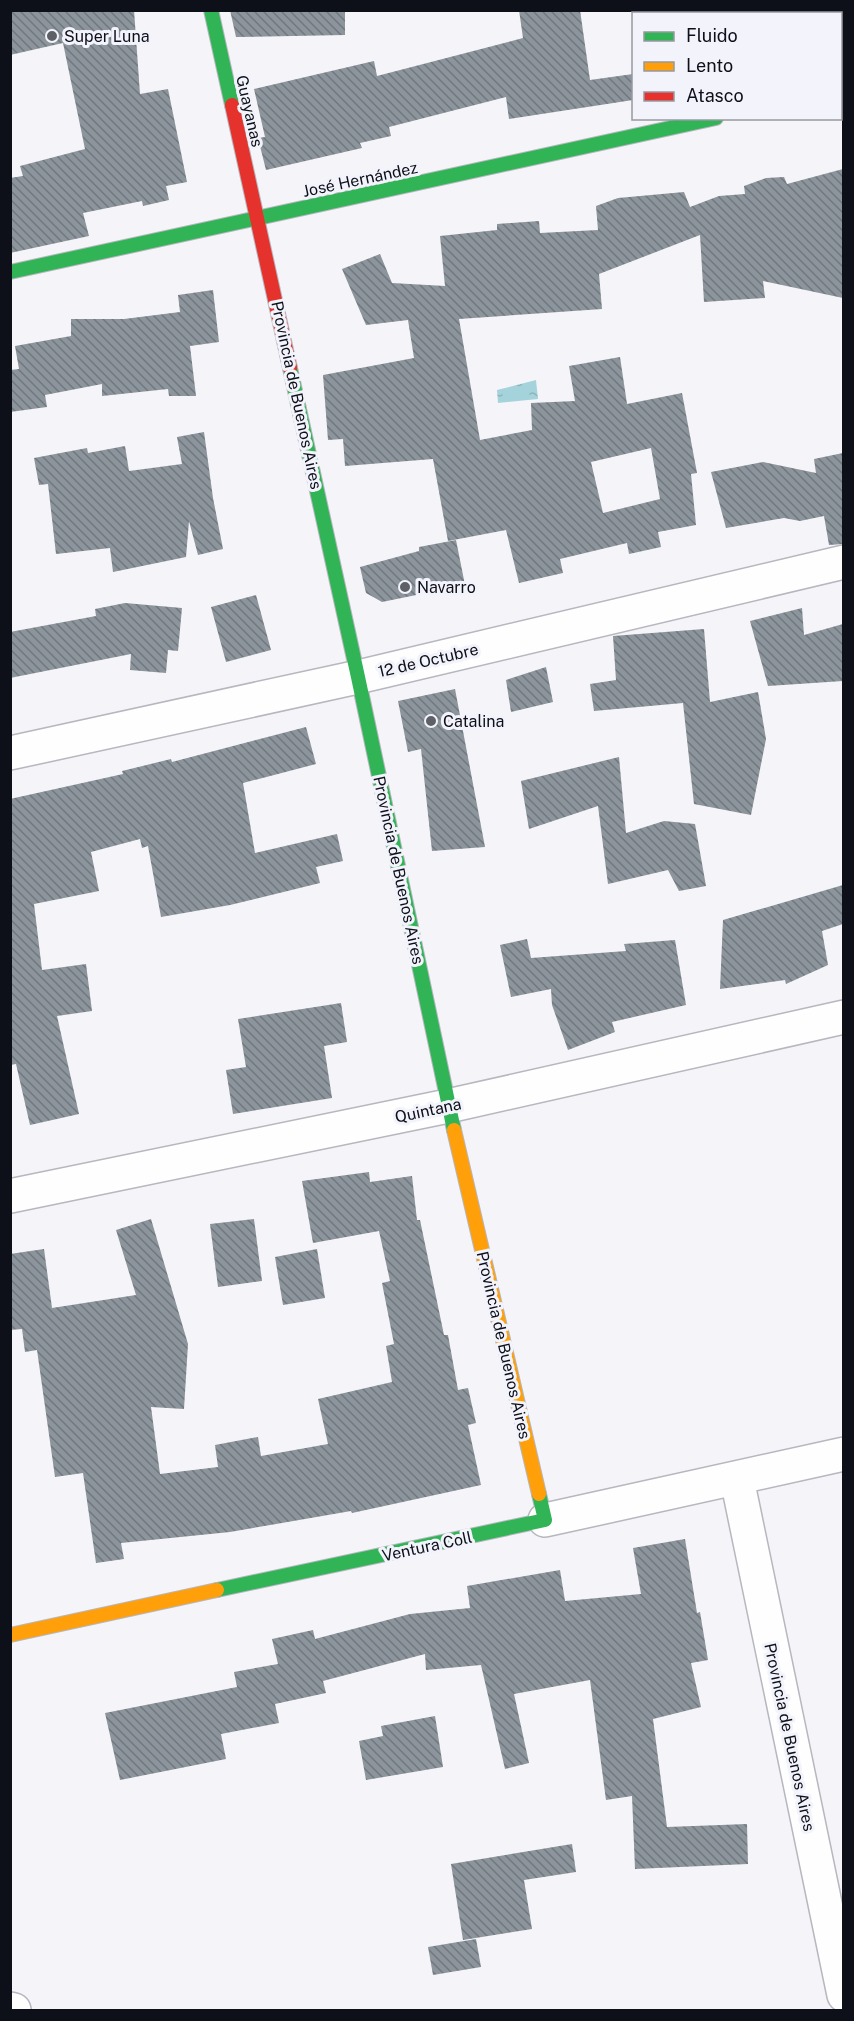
<svg xmlns="http://www.w3.org/2000/svg" width="854" height="2021" font-family="'Public Sans',sans-serif">
  <style>
    .water { fill: url(#water-ripples) }
    .building { fill: url(#building-back-hatch); fill-rule: evenodd }
    .lines { fill: none; stroke-linecap: round; stroke-linejoin: round }
    .street-casing { stroke: #b6b7bf; stroke-width: 36 }
    .fast-casing { stroke: #b6b7bf; stroke-width: 16 }
    .slow-casing { stroke: #b6b7bf; stroke-width: 16 }
    .jam-casing { stroke: #b6b7bf; stroke-width: 16 }
    .street { stroke: #fefefe; stroke-width: 33 }
    .fast { stroke: #30b455; stroke-width: 14 }
    .slow { stroke: #ff9f0a; stroke-width: 14 }
    .jam { stroke: #e5322d; stroke-width: 14 }
    .poi-dot { fill: #5e6067; stroke: #f3f4fb; stroke-width: 2 }
    .labels { text-anchor: middle; stroke-width: 6; stroke-linejoin: round; paint-order: stroke }
    .poi-label { font-size: 16px; fill: #0d0f19; stroke: #f3f4fb; text-anchor: start }
    .street-label { font-size: 16px; fill: #0d0f19; stroke: #f3f4fb }
  </style>
  <defs>
    <pattern id="water-ripples" width="26" height="14" patternUnits="userSpaceOnUse" patternTransform="scale(1.5)"><rect width="26" height="14" fill="#a5d3db"/><path d="M2 4q2-2 4 0t4 0M15 11q2-2 4 0t4 0" fill="none" stroke="#8db4bb"/></pattern>
    <pattern id="building-back-hatch" width="6" height="6" patternUnits="userSpaceOnUse" patternTransform="scale(1.5)"><rect width="6" height="6" fill="#8c949c"/><path d="M-1 5l2 2M0 0l6 6M5-1l2 2" fill="none" stroke="#71777e"/></pattern>
  </defs>
  <rect width="100%" height="100%" fill="#f5f5f9"/>
  <polygon class="water" points="536,380 538,399 498,403 497,390"/>
  <g class="building">
    <polygon points="10,10 134,10 140,94 168,89 187,182 166,186 169,200 143,206 142,201 83,213 89,236 10,253 10,178 23,176 20,166 85,149 63,43 10,55"/>
    <polygon points="230,10 345,10 345,35 236,37"/>
    <polygon points="519,10 580,10 590,80 633,74 633,100 509,119 506,97 389,127 391,136 360,143 362,148 266,170 258,138 265,137 254,89 374,61 377,76 523,38"/>
    <path d="M843 169V298L763 281 765 298 704 302 700 235 599 274 602 309 459 319 480 440 532 430 531 403 575 401 569 366 620 357 627 404 682 393 697 473 691 474 696 525 658 532 661 547 629 554 627 543 560 559 563 573 519 583 506 530 448 541 433 459 345 466 343 439 328 440 323 375 414 358 408 320 366 325 342 269 380 254 392 283 445 286 440 236 497 230V224L539 221 540 233 598 230 596 206 618 198 684 192 690 207 719 196 745 194 744 186 766 178 784 177 787 184ZM651 448 660 499 603 513 591 462Z"/>
    <polygon points="213,290 219,342 190,346 196,396 169,396 168,389 102,396 102,384 45,395 47,407 10,412 10,370 19,369 15,346 71,336 71,319 124,319 180,312 178,295"/>
    <polygon points="204,432 213,498 223,549 198,555 189,521 186,557 113,572 110,548 56,554 48,484 39,485 34,458 87,448 88,453 125,446 129,471 182,464 177,437"/>
    <polygon points="843,453 843,544 829,545 824,516 800,521 784,518 726,528 711,472 763,462 816,473 814,459"/>
    <polygon points="456,540 465,585 382,602 366,593 360,567 419,551 419,547"/>
    <polygon points="256,595 271,650 226,662 211,607"/>
    <polygon points="125,603 182,608 178,651 168,650 166,673 130,670 131,654 10,678 10,632 96,616 95,609"/>
    <polygon points="802,608 804,635 843,624 843,681 768,686 750,621"/>
    <polygon points="704,629 710,702 758,692 766,739 751,815 694,804 683,703 594,711 590,684 616,680 613,636"/>
    <polygon points="546,667 553,702 511,712 506,680"/>
    <polygon points="455,689 485,847 432,851 421,749 408,752 398,701"/>
    <polygon points="306,727 316,764 243,783 255,853 337,834 343,861 316,867 320,883 230,905 161,917 148,846 142,848 140,839 91,852 99,891 34,904 42,970 86,964 92,1011 57,1016 79,1114 30,1125 16,1064 10,1065 10,799 123,774 122,771 171,759 172,762"/>
    <polygon points="619,757 626,833 664,821 695,824 706,886 679,891 668,870 608,884 598,806 529,829 521,781"/>
    <polygon points="843,885 843,924 822,931 828,965 786,984 785,980 720,989 723,920"/>
    <polygon points="527,939 531,958 626,951 624,944 675,940 686,1005 612,1022 615,1032 568,1050 552,1005 551,989 511,997 500,945"/>
    <polygon points="341,1003 347,1042 324,1046 332,1098 233,1114 226,1070 246,1067 238,1019"/>
    <polygon points="369,1172 370,1182 412,1176 417,1220 420,1220 444,1335 448,1335 458,1390 468,1388 476,1423 468,1425 481,1485 352,1513 351,1511 230,1532 121,1543 124,1559 96,1563 83,1473 55,1477 37,1350 25,1352 22,1329 10,1330 10,1254 44,1249 52,1308 136,1295 116,1230 151,1219 188,1344 184,1409 151,1407 160,1474 218,1467 215,1445 258,1437 261,1456 328,1444 318,1399 392,1382 386,1346 394,1344 382,1283 390,1281 379,1231 313,1243 302,1181"/>
    <polygon points="254,1219 262,1281 218,1287 210,1224"/>
    <polygon points="317,1249 325,1298 283,1305 275,1257"/>
    <polygon points="685,1539 697,1613 700,1612 708,1660 691,1663 701,1707 653,1719 667,1827 747,1824 748,1864 635,1869 632,1796 606,1800 590,1680 514,1694 529,1763 505,1769 481,1665 426,1670 425,1654 323,1681 326,1693 275,1704 279,1723 221,1734 226,1759 120,1780 105,1713 237,1687 234,1672 278,1664 272,1639 313,1630 315,1639 410,1614 470,1608 467,1586 560,1570 565,1601 641,1594 633,1548"/>
    <polygon points="435,1716 443,1767 366,1780 359,1741 383,1736 381,1726"/>
    <polygon points="572,1844 576,1872 524,1880 532,1929 463,1940 451,1864"/>
    <polygon points="476,1939 481,1967 433,1975 428,1947"/>
  </g>
  <g class="lines">
    <defs>
      <g id="street">
        <polyline points="10,753 358,677 844,562"/>
        <polyline points="10,1196 448,1106 844,1017"/>
        <polyline points="737,1479 844,1995"/>
        <polyline points="545,1520 844,1454"/>
        <polyline points="10,2009 14,2010"/>
      </g>
      <g id="fast">
        <polyline points="211,10 232,105"/>
        <polyline points="10,272 716,118"/>
        <polyline points="290,368 358,677 454,1130"/>
        <polyline points="217,1590 545,1520 539,1494"/>
      </g>
      <g id="slow">
        <polyline points="840,91 844,91"/>
        <polyline points="454,1130 539,1494"/>
        <polyline points="10,1635 217,1590"/>
      </g>
      <polyline id="jam" points="232,105 290,368"/>
    </defs>
    <use href="#street" class="street-casing"/>
    <use href="#fast" class="fast-casing"/>
    <use href="#slow" class="slow-casing"/>
    <use href="#jam" class="jam-casing"/>
    <use href="#street" class="street"/>
    <use href="#fast" class="fast"/>
    <use href="#slow" class="slow"/>
    <use href="#jam" class="jam"/>
  </g>
  <g class="poi-dot">
    <circle cx="52" cy="36" r="6"/>
    <circle cx="405" cy="587" r="6"/>
    <circle cx="431" cy="721" r="6"/>
  </g>
  <g class="labels">
    <g class="poi-label">
      <text x="64" y="42">Super Luna</text>
      <text x="417" y="593">Navarro</text>
      <text x="443" y="727">Catalina</text>
    </g>
    <g class="street-label">
      <text transform="translate(250 111) rotate(77)" y="6">Guayanas</text>
      <text transform="translate(360 179) rotate(-12)" y="6">José Hernández</text>
      <text transform="translate(297 395) rotate(78)" y="6">Provincia de Buenos Aires</text>
      <text transform="translate(428 660) rotate(-13)" y="6">12 de Octubre</text>
      <text transform="translate(399 870) rotate(78)" y="6">Provincia de Buenos Aires</text>
      <text transform="translate(428 1110) rotate(-12)" y="6">Quintana</text>
      <text transform="translate(504 1345) rotate(77)" y="6">Provincia de Buenos Aires</text>
      <text transform="translate(427 1546) rotate(-12)" y="6">Ventura Coll</text>
      <text transform="translate(790 1737) rotate(78)" y="6">Provincia de Buenos Aires</text>
    </g>
  </g>
  <rect width="854" height="2021" fill="none" stroke="#0d0f19" stroke-width="24"/>
  <rect x="632" y="12" width="210" height="108" fill="#f3f4fb" stroke="#9798a1" stroke-width="1.5"/>
  <rect x="644" y="32" width="30" height="9" fill="#30b455" stroke="#9798a1" stroke-width="1.5"/>
  <text x="686" y="42" font-size="18" fill="#0d0f19">Fluido</text>
  <rect x="644" y="62" width="30" height="9" fill="#ff9f0a" stroke="#9798a1" stroke-width="1.5"/>
  <text x="686" y="72" font-size="18" fill="#0d0f19">Lento</text>
  <rect x="644" y="92" width="30" height="9" fill="#e5322d" stroke="#9798a1" stroke-width="1.5"/>
  <text x="686" y="102" font-size="18" fill="#0d0f19">Atasco</text>
</svg>
